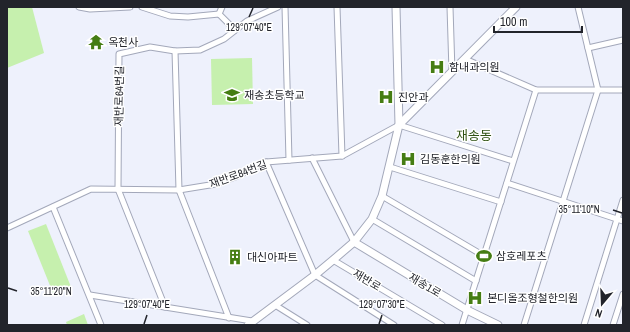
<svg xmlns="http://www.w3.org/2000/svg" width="630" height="332" font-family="'Archivo Narrow','Noto Sans KR',sans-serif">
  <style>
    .green { fill: #c6f0ae }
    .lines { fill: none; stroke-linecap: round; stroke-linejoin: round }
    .minor-casing { stroke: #a3a8ba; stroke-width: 7 }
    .secondary-casing { stroke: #a3a8ba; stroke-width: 9 }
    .minor { stroke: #fff; stroke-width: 5 }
    .secondary { stroke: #fff; stroke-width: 7 }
    .ticks { fill: none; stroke: #22242b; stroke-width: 1.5 }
    .labels { text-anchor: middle; stroke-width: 3; stroke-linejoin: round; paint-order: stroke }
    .poi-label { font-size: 11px; fill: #22242b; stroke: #fff; text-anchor: start }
    .street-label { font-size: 11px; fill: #22242b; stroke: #fff }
    .quarter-label { font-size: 13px; fill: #305314; stroke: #fff }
    .ticks-label { font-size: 10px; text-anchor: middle; fill: #22242b; stroke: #fff; stroke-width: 3; stroke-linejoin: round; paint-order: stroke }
  </style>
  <rect width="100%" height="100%" fill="#eef1fc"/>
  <g class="green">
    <polygon points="7,7 32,7 44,53 7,68"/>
    <polygon points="252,58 253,104 212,105 211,59"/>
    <polygon points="46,224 71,287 53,293 28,231"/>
    <polygon points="84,314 88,325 67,325 66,322"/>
  </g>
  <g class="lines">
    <defs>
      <g id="minor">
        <polyline points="79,7 90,9 130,7"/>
        <polyline points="142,7 170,16 188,17 219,14"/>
        <polyline points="285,7 289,160"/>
        <polyline points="337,7 342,156"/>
        <polyline points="450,7 452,72"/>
        <polyline points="219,14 235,30"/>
        <polyline points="219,14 222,7"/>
        <polyline points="588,48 623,40"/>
        <polyline points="175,51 179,190 229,318"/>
        <polyline points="465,59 536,90 623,90"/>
        <polyline points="312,158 354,242"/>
        <polyline points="266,162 315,275 394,325"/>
        <polyline points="390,167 501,202"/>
        <polyline points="507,183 623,221"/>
        <polyline points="382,196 484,256"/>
        <polyline points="53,207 101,325"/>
        <polyline points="372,219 476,281"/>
        <polyline points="7,228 91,189 179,190 216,184 235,177 266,162 342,156 399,125 513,161"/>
        <polyline points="333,260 442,325"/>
        <polyline points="90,295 252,321"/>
        <polyline points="275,305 307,325"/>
        <polyline points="165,307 118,189 119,54 150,47 175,51 200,50 224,39 247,21 278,7"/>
        <polyline points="462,325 536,90"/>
        <polyline points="524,325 598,90 578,7"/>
        <polyline points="584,325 623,200"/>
        <polyline points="613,325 623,294"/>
      </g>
      <g id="secondary">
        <polyline points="399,125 516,7"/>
        <polyline points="354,242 467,310 498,325"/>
        <polyline points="248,325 315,275 333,260 354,242 372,219 382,196 399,125 396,7"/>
      </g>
    </defs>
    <use href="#minor" class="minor-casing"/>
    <use href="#secondary" class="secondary-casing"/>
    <use href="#minor" class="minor"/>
    <use href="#secondary" class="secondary"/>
  </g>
  <path class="ticks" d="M249 17 253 8M613 210 622 213M8 288 17 291M144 324 147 315M379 324 382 315"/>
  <defs>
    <symbol id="temple-bare" viewBox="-9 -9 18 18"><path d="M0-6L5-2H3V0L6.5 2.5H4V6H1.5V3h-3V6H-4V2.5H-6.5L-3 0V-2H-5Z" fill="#457d13" stroke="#fff" stroke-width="2.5" paint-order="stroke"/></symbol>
    <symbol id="hospital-bare" viewBox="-9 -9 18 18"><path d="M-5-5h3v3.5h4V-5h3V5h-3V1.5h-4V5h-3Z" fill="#457d13" stroke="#fff" stroke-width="2.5" paint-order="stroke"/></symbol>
    <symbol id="school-bare" viewBox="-9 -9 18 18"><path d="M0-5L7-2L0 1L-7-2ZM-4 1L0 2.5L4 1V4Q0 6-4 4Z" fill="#457d13" stroke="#fff" stroke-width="2.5" paint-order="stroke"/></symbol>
    <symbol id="stadium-bare" viewBox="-9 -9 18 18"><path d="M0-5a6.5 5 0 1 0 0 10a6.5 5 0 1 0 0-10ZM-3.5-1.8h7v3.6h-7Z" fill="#457d13" stroke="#fff" stroke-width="2.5" paint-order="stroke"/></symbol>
    <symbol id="building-bare" viewBox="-9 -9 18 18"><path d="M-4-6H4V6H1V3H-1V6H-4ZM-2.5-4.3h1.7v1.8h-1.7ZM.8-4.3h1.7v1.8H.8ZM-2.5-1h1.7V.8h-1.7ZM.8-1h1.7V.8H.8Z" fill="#457d13" stroke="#fff" stroke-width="2.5" paint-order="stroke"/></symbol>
  </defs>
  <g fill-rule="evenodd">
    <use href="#temple-bare" x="85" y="31" width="22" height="22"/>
    <use href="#hospital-bare" x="426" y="56" width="22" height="22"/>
    <use href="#school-bare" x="221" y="84" width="22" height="22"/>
    <use href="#hospital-bare" x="375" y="86" width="22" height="22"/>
    <use href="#hospital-bare" x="397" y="148" width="22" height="22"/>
    <use href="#stadium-bare" x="473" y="245" width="22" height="22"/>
    <use href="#building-bare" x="224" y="246" width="22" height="22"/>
    <use href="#hospital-bare" x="464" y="287" width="22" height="22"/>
  </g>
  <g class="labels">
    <g class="poi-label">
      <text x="108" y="46">옥천사</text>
      <text x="449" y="71">함내과의원</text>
      <text x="244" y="99">재송초등학교</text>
      <text x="398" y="101">진안과</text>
      <text x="420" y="163">김동훈한의원</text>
      <text x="496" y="260">삼호레포츠</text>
      <text x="247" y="261">대신아파트</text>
      <text x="487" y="302">본디올조형철한의원</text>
    </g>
    <g class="street-label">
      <text transform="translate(119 96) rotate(-89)" y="4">재반로64번길</text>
      <text transform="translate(238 174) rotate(-20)" y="4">재반로84번길</text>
      <text transform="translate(367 280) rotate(31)" y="4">재반로</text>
      <text transform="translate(425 285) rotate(31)" y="4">재송1로</text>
    </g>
    <g class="quarter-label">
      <text x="474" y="140">재송동</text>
    </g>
  </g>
  <g class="ticks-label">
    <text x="249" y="31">129°07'40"E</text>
    <text x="579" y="213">35°11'10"N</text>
    <text x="51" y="295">35°11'20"N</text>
    <text x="147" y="308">129°07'40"E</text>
    <text x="382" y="308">129°07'30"E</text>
  </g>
  <rect width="630" height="332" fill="none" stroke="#22242b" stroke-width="16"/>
  <g transform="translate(602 304) rotate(199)" stroke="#ffffff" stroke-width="3" paint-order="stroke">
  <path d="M0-3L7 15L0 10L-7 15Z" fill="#22242b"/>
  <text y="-6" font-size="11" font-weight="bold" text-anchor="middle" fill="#22242b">N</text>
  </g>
  <path d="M494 26v6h88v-6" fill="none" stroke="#22242b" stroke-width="2"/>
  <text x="500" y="26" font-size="12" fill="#22242b" stroke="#ffffff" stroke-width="3" paint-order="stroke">100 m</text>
</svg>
